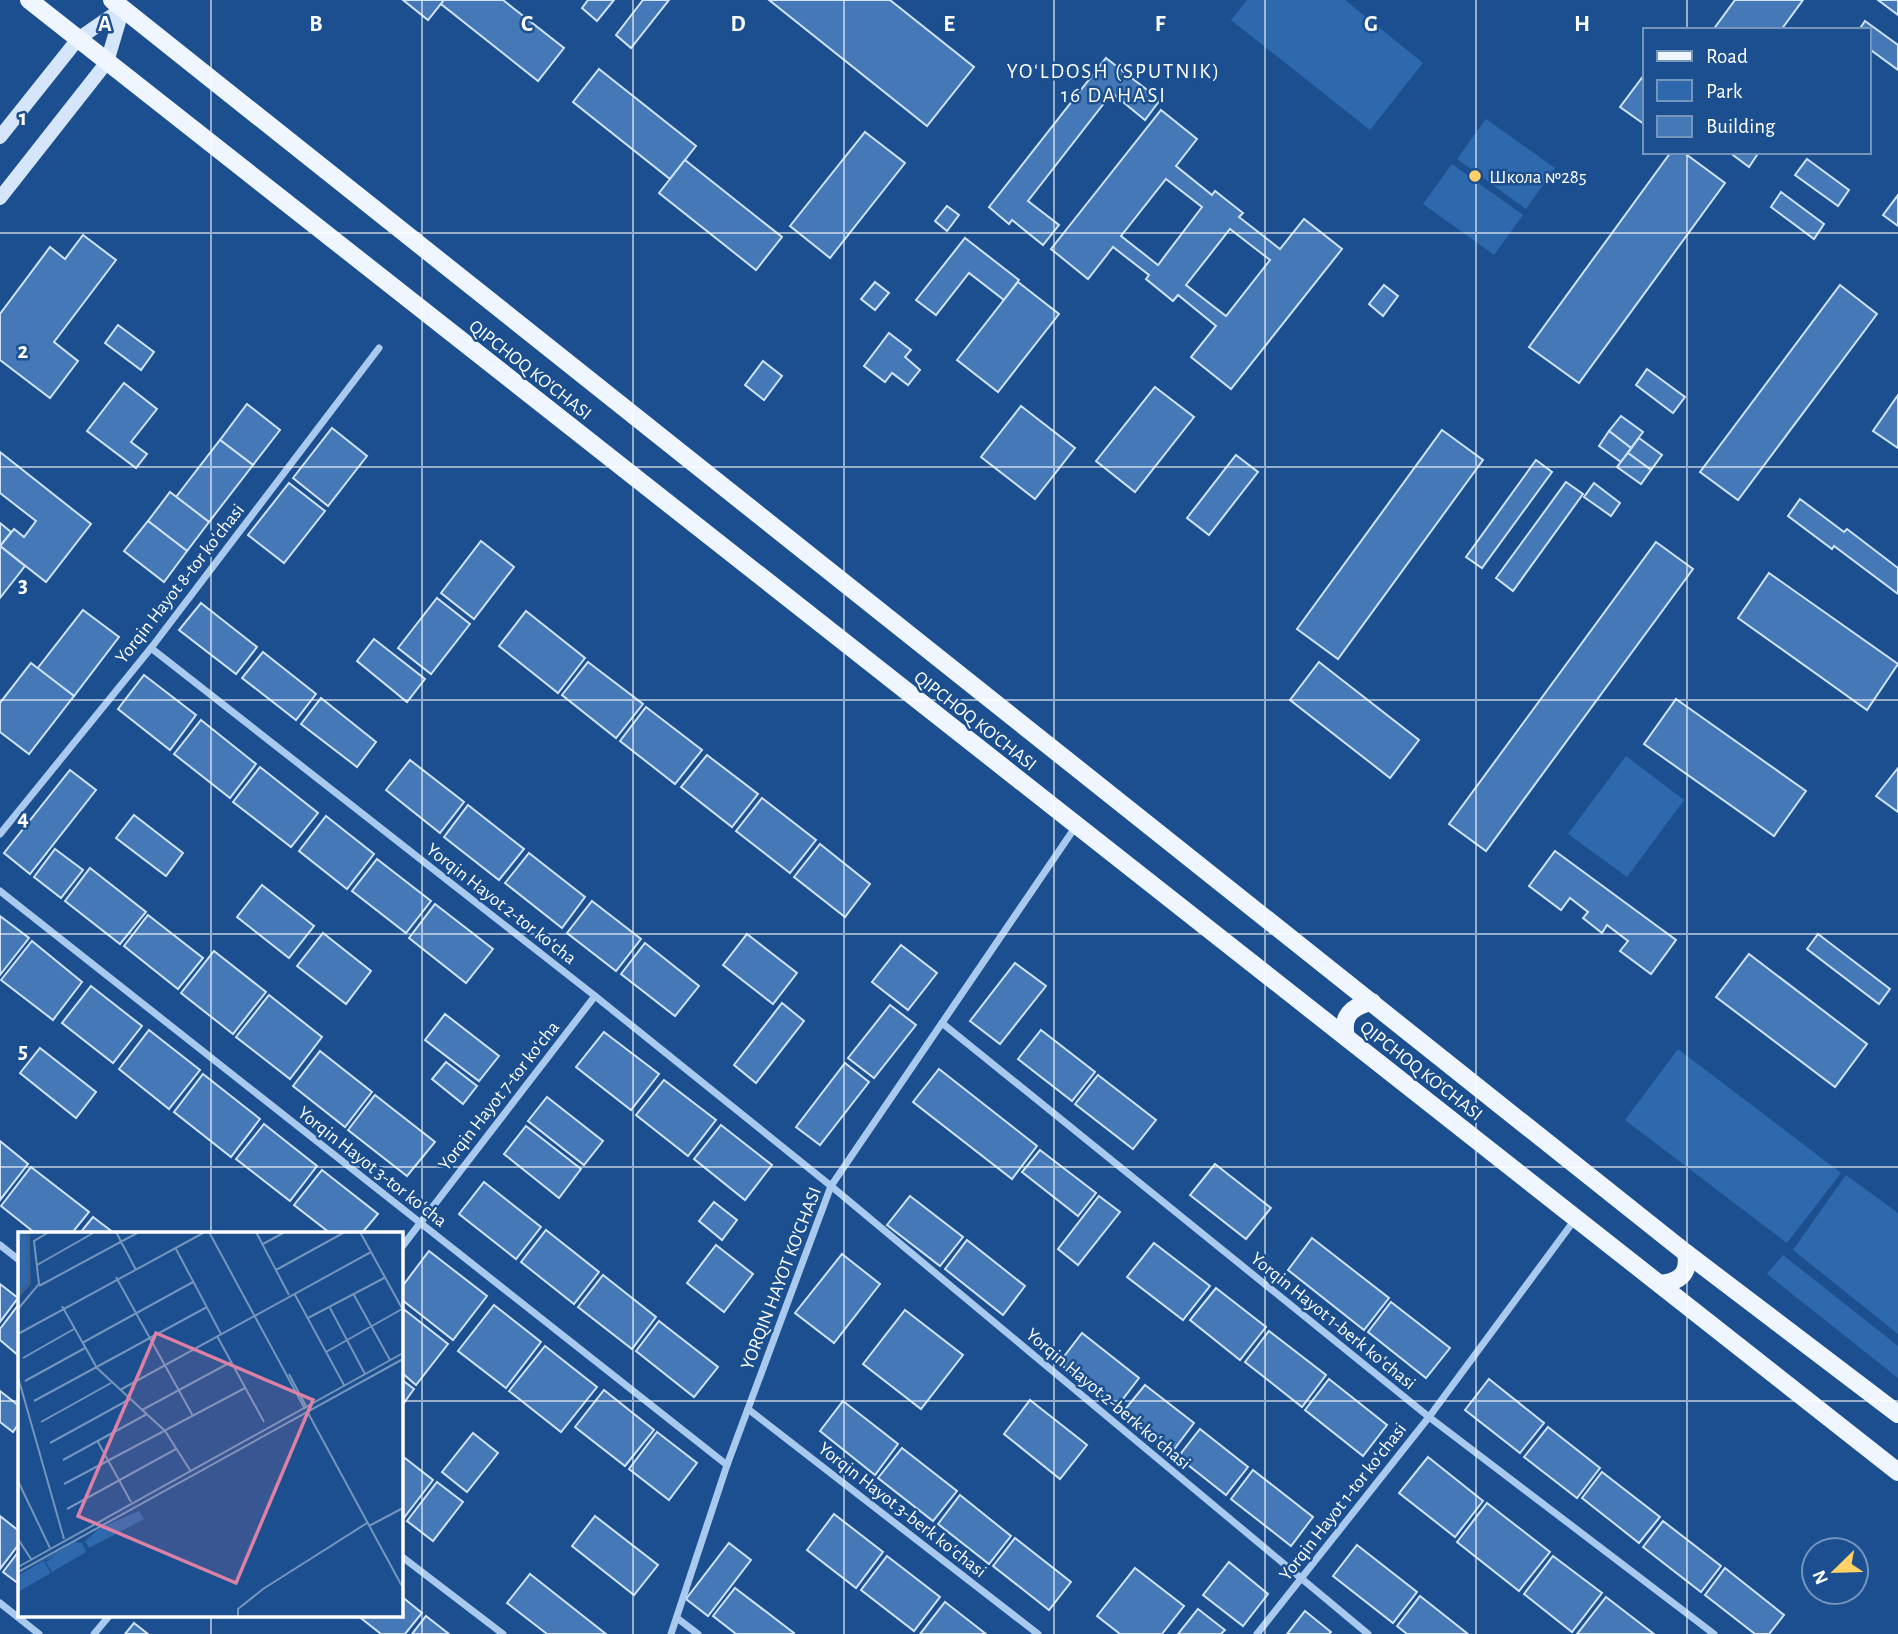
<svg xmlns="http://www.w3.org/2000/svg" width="1898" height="1634" font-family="'Alegreya Sans',sans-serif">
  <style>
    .green { fill: #2e69ad }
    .building { fill: #4478b7; stroke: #cfe3fa; stroke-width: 2; fill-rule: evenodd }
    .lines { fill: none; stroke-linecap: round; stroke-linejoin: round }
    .minor { stroke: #a9c9ee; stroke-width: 7 }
    .secondary { stroke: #d6e6fa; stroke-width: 14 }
    .primary { stroke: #f0f6ff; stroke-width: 18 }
    .grid { fill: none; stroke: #fff; stroke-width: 2; stroke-opacity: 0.55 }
    .poi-dot { fill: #ffd166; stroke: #1b4f8f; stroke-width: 2.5 }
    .labels { text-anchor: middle; stroke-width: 5; stroke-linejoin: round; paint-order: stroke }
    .poi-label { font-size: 19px; fill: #fff; stroke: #1b4f8f; text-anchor: start }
    .street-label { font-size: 19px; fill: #fff; stroke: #1b4f8f }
    .neighbourhood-label { font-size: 21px; letter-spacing: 2px; fill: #fff; stroke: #1b4f8f }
    .inset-river { fill: none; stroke: #3c6290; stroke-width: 3.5 }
    .inset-road { fill: none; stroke: #7695bc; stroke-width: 2 }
    .view { fill: #dd80a5; fill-opacity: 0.15; stroke: #dd80a5; stroke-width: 3.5 }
    .inset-edge { fill: none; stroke: #fff; stroke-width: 3.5 }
    .grid-label { font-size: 23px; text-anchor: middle; font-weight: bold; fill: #fff; stroke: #1b4f8f; stroke-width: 5; stroke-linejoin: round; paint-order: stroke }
  </style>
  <rect width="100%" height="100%" fill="#1b4f8f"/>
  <g class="green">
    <polygon points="1247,0 1345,0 1423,63 1370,130 1231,20"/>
    <polygon points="1486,119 1555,168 1526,209 1457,159"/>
    <polygon points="1452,164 1523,215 1494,255 1423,204"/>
    <polygon points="1626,756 1684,800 1627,877 1568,834"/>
    <polygon points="1678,1049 1841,1173 1787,1243 1625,1120"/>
    <polygon points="1846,1175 1898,1213 1898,1334 1793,1250"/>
    <polygon points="1783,1255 1898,1346 1898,1378 1767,1274"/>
  </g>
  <g class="building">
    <polygon points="403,0 444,0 428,20"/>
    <polygon points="444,0 503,0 564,48 538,81 441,4"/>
    <polygon points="588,0 614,0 597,21 582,8"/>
    <polygon points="643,0 669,0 631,48 616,35"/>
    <polygon points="769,0 890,0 974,67 927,126"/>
    <polygon points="1735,0 1803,0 1781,30 1713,30"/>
    <polygon points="1878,0 1898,0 1898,15"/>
    <polygon points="1865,21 1898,45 1898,70 1868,48 1868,30 1859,30"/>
    <polygon points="1106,58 1160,100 1145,120 1112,93 1028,201 1059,225 1043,245 1012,220 1009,224 989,207"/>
    <polygon points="599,69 696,146 670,179 573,102"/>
    <polygon points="1644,75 1644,124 1620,107"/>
    <path d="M1161 110 1197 139 1176 166 1212 195 1215 191 1243 213 1239 217 1280 249 1304 219 1342 249 1231 389 1191 357 1216 326 1178 295 1173 301 1146 279 1149 275 1113 247 1088 279 1051 249ZM1166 179 1202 207 1158 265 1121 236ZM1230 229 1270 260 1226 316 1186 285Z"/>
    <polygon points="865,132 905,163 830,258 790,226"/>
    <polygon points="1671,152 1683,152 1725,183 1579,383 1529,347"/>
    <polygon points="1729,152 1759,152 1749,167"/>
    <polygon points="1807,159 1849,190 1838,206 1795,175"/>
    <polygon points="685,160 782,237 756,270 659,193"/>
    <polygon points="1781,192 1824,224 1814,239 1771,207"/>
    <polygon points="1898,195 1898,226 1883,215"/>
    <polygon points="947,206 959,215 947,231 935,221"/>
    <polygon points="83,235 116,260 54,342 78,361 50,398 0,360 0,314 50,247 65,259"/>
    <polygon points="965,238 1019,280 1004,300 969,273 936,315 916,300"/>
    <polygon points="875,282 889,293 875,310 861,299"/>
    <polygon points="1018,282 1059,314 998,392 957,360"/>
    <polygon points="1384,285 1398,296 1383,316 1369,304"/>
    <polygon points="1840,285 1877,314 1738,500 1700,472"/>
    <polygon points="118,325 154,352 141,370 105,343"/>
    <polygon points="889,333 911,350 905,357 920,370 908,385 892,373 885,382 864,366"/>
    <polygon points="763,361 782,376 764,400 745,385"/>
    <polygon points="1647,369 1685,397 1673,413 1636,385"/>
    <polygon points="124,383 157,409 131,442 147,454 136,468 87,431"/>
    <polygon points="1155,387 1194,417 1135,492 1096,461"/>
    <polygon points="1898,395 1898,448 1873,431"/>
    <polygon points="247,404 280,430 253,465 220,440"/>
    <polygon points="1021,406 1075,448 1035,499 981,457"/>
    <polygon points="1621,416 1643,432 1631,448 1609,431"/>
    <polygon points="332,428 367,456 328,506 293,478"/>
    <polygon points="1442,430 1483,460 1338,659 1297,629"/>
    <polygon points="1609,431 1631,448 1621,462 1599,446"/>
    <polygon points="1639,438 1662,455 1651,470 1628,453"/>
    <polygon points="220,440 253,465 209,522 176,497"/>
    <polygon points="0,452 91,524 46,582 0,546 14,529 24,537 36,521 0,493"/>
    <polygon points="1628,453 1651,470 1641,484 1617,467"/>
    <polygon points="1236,455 1258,472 1209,535 1187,518"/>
    <polygon points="1536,460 1552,472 1482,568 1466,557"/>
    <polygon points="1566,482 1583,494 1513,591 1496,578"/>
    <polygon points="289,483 325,511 284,563 248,535"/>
    <polygon points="1594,483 1620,503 1611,516 1584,497"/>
    <polygon points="170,492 209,522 187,551 148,521"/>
    <polygon points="1800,499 1844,532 1847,529 1898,568 1898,594 1834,546 1832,549 1788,516"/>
    <polygon points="148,521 187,551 164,582 124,551"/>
    <polygon points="0,523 11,532 0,546"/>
    <polygon points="481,541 514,567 474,619 441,593"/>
    <polygon points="1656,542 1693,569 1486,851 1449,824"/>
    <polygon points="0,546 25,566 0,598"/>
    <polygon points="1769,573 1898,664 1867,710 1738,618"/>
    <polygon points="437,598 470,624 431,674 398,648"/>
    <polygon points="201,603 257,647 236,674 179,630"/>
    <polygon points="83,610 119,637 74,696 37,669"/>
    <polygon points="526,611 585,658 558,693 499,646"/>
    <polygon points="374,639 425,679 407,702 357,661"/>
    <polygon points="263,652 316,694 296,720 242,678"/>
    <polygon points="588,662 643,704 616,738 562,695"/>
    <polygon points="1319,662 1419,740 1390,778 1290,700"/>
    <polygon points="31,663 74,696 29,754 0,732 0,703"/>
    <polygon points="144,675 196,715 170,750 118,709"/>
    <polygon points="321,698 376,742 357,767 301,724"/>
    <polygon points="1676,699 1806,791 1774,836 1644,744"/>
    <polygon points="646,707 702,750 675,784 620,741"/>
    <polygon points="201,720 256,764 230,798 174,754"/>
    <polygon points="707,755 758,794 732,827 681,787"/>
    <polygon points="410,760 464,802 440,833 386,790"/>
    <polygon points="260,767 318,813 291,847 233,802"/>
    <polygon points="1898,768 1898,812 1876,796"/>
    <polygon points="70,770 96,790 30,874 4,853"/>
    <polygon points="762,798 816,840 790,873 736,831"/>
    <polygon points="468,805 524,849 499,880 444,837"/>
    <polygon points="134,815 183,853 166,876 116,838"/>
    <polygon points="326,816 374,854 347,889 299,851"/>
    <polygon points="820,844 870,884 845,917 794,877"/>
    <polygon points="55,849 83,870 61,898 34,877"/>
    <polygon points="1555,851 1676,940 1651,974 1620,951 1628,941 1607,925 1602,933 1583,918 1588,912 1570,898 1561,910 1529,886"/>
    <polygon points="529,853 585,897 562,928 505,883"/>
    <polygon points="377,859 431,901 406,933 352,891"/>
    <polygon points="90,868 146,912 120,944 65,901"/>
    <polygon points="262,885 314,926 289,958 237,917"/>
    <polygon points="592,901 641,939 616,971 567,933"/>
    <polygon points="435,904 493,949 466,983 409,938"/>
    <polygon points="148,915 203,958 178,989 124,946"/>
    <polygon points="0,916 29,938 0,975"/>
    <polygon points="323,933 371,971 346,1004 297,966"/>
    <polygon points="747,934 797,973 773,1004 723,965"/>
    <polygon points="1818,934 1890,989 1879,1004 1807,949"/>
    <polygon points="32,941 82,982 53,1020 1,980"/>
    <polygon points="645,943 699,986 675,1016 621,974"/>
    <polygon points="901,945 937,973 908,1010 872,982"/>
    <polygon points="214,951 266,992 233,1034 181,993"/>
    <polygon points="1749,954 1867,1044 1835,1087 1716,997"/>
    <polygon points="1015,963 1046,986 1000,1044 970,1021"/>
    <polygon points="91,986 142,1026 113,1063 62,1023"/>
    <polygon points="269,995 322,1037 290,1079 236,1037"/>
    <polygon points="782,1003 804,1021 756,1083 734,1065"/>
    <polygon points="890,1005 916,1025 874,1078 848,1058"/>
    <polygon points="445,1014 499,1056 479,1081 425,1040"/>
    <polygon points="149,1030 200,1070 169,1109 119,1069"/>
    <polygon points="1041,1030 1095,1072 1072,1101 1018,1059"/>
    <polygon points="604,1032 659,1074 631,1110 576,1067"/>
    <polygon points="40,1048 96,1092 76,1118 20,1073"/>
    <polygon points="320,1051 372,1092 345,1127 293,1086"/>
    <polygon points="446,1062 477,1086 463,1104 432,1079"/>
    <polygon points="845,1063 869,1082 820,1145 796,1127"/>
    <polygon points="939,1069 1037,1146 1012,1179 913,1102"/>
    <polygon points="203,1074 260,1119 231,1157 174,1112"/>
    <polygon points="1098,1075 1156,1120 1133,1149 1075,1104"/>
    <polygon points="664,1080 716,1120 688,1156 636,1115"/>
    <polygon points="375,1095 435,1142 407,1176 348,1130"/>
    <polygon points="547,1097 603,1141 584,1165 528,1121"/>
    <polygon points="264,1124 317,1166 290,1201 236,1159"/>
    <polygon points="721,1125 772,1165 745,1200 694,1159"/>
    <polygon points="526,1126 581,1169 559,1198 504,1154"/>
    <polygon points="0,1141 28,1164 0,1200"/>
    <polygon points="1040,1150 1096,1193 1078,1216 1022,1172"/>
    <polygon points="1215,1164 1271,1208 1246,1239 1190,1195"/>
    <polygon points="31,1167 89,1212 72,1233 35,1233 1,1206"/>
    <polygon points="322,1170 378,1214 362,1233 330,1233 294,1205"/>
    <polygon points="484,1182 541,1227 516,1259 459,1214"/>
    <polygon points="910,1196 963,1237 940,1266 887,1225"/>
    <polygon points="1099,1196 1120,1212 1078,1265 1058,1249"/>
    <polygon points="714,1202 737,1220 722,1240 699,1221"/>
    <polygon points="93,1217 114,1233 80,1233"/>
    <polygon points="546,1230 599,1272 574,1304 521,1262"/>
    <polygon points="1312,1238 1389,1298 1364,1330 1288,1270"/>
    <polygon points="967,1240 1025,1286 1003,1315 945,1269"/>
    <polygon points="1154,1243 1210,1286 1183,1320 1127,1277"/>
    <polygon points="716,1245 753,1274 724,1312 687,1283"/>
    <polygon points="429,1251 487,1296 453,1340 401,1299 401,1288"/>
    <polygon points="842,1254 880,1284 834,1343 795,1313"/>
    <polygon points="603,1275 656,1317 632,1349 578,1307"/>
    <polygon points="0,1284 18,1298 0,1322"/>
    <polygon points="1216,1288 1266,1327 1240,1360 1190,1320"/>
    <polygon points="1391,1302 1450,1348 1426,1378 1368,1332"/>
    <polygon points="19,1304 19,1356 0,1340 0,1329"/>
    <polygon points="494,1305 541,1342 506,1388 458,1351"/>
    <polygon points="401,1307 448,1344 416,1385 401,1372"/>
    <polygon points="905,1310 963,1355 921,1409 863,1364"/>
    <polygon points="659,1321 718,1367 694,1397 636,1351"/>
    <polygon points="1269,1331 1326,1375 1302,1407 1245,1362"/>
    <polygon points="1082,1333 1139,1378 1116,1408 1059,1363"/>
    <polygon points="545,1346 597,1387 561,1432 509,1391"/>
    <polygon points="401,1379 414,1389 401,1407"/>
    <polygon points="1329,1379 1387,1425 1363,1456 1305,1410"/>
    <polygon points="1489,1379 1544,1423 1520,1453 1465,1410"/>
    <polygon points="1145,1385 1194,1423 1172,1452 1122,1413"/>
    <polygon points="604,1390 654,1430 625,1466 575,1427"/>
    <polygon points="0,1391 19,1406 19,1423 13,1432 0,1422"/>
    <polygon points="1030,1400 1087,1445 1060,1479 1004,1434"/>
    <polygon points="843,1401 898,1444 875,1475 820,1431"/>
    <polygon points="1548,1427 1600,1468 1577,1498 1524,1457"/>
    <polygon points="1200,1429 1248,1467 1226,1495 1178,1457"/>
    <polygon points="657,1432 697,1463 669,1500 629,1469"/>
    <polygon points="473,1433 498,1453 467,1492 442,1472"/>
    <polygon points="902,1448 957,1491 933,1521 878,1478"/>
    <polygon points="401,1455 433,1480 403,1519 401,1517"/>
    <polygon points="1428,1457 1483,1501 1455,1537 1399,1493"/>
    <polygon points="1253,1470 1313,1517 1291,1546 1231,1499"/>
    <polygon points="1602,1472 1660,1517 1639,1543 1582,1498"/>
    <polygon points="437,1482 463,1502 433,1541 407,1521"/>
    <polygon points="960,1495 1011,1536 989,1564 938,1524"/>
    <polygon points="1487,1503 1550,1552 1519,1591 1457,1542"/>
    <polygon points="834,1514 883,1552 856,1588 807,1550"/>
    <polygon points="0,1516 19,1531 19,1544 0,1569"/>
    <polygon points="595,1516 658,1565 634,1595 572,1546"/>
    <polygon points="1663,1521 1721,1566 1701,1592 1643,1547"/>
    <polygon points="1015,1538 1071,1582 1049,1610 993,1566"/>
    <polygon points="729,1543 751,1560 708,1616 686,1599"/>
    <polygon points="1357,1545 1417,1592 1393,1623 1333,1576"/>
    <polygon points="19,1551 19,1584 3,1572"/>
    <polygon points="887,1556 940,1597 914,1631 861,1590"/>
    <polygon points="1553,1556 1602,1593 1572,1632 1524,1594"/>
    <polygon points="1229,1562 1268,1594 1243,1626 1203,1595"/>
    <polygon points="1135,1568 1184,1606 1162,1634 1120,1634 1097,1616"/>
    <polygon points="1725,1568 1784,1615 1769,1634 1755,1634 1705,1595"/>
    <polygon points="530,1574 606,1634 547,1634 507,1603"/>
    <polygon points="735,1588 794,1633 793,1634 736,1634 713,1616"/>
    <polygon points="401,1596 422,1613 405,1634 381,1634 357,1615 401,1615"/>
    <polygon points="1420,1596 1468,1634 1407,1634 1397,1626"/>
    <polygon points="1606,1597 1654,1634 1577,1634"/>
    <polygon points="945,1602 986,1634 920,1634"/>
    <polygon points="1198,1609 1225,1630 1221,1634 1178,1634"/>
    <polygon points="1305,1611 1331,1632 1329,1634 1287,1634"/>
    <polygon points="426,1616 449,1634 412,1634"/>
    <polygon points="134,1623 148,1634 125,1634"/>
  </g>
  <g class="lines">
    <g class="minor">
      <polyline points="151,648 595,996 831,1186 1368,1634"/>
      <polyline points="0,834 151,648 379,348"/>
      <polyline points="0,891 727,1465"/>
      <polyline points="942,1023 1429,1417 1714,1634"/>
      <polyline points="0,1245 19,1260"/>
      <polyline points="401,1248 595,996"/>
      <polyline points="748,1409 1038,1634"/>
      <polyline points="401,1556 503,1634"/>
      <polyline points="0,1603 39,1634"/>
      <polyline points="677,1618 698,1634"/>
      <polyline points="94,1634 110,1615"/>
      <polyline points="671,1634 727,1465 831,1186 1076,826"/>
      <polyline points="1257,1634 1429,1417 1576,1218"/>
    </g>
    <g class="secondary">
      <polyline points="0,137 78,39 123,8"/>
      <polyline points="0,198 107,62 123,8"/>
    </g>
    <g class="primary">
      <polyline points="29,0 1898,1472"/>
      <polyline points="112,0 1686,1253 1898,1414"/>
      <path d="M1346 1037C1341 1016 1352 1006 1372 1002"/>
      <path d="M1660 1284C1679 1282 1690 1274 1686 1253"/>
    </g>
  </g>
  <path class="grid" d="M211 0V1233M422 0V1634M633 0V1634M844 0V1634M1054 0V1634M1265 0V1634M1476 0V1634M1687 0V30M1687 152V1634M0 233H1898M0 467H1898M0 700H1898M0 934H1898M0 1167H1898M0 1401H19M401 1401H1898M211 1615V1634"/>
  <circle class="poi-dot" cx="1475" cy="176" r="7"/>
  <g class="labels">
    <g class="poi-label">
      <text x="1489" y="183">Школа №285</text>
    </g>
    <g class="street-label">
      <text transform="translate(531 369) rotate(38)" y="7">QIPCHOQ KO'CHASI</text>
      <text transform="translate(179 583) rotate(-52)" y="7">Yorqin Hayot 8-tor koʻchasi</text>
      <text transform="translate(976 720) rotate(38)" y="7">QIPCHOQ KO'CHASI</text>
      <text transform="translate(502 903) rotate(38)" y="7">Yorqin Hayot 2-tor koʻcha</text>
      <text transform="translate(1422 1070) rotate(38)" y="7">QIPCHOQ KO'CHASI</text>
      <text transform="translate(498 1095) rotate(-52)" y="7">Yorqin Hayot 7-tor koʻcha</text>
      <text transform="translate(373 1166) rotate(38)" y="7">Yorqin Hayot 3-tor koʻcha</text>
      <text transform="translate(780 1278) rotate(-69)" y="7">YORQIN HAYOT KO'CHASI</text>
      <text transform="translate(1334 1320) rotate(39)" y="7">Yorqin Hayot 1-berk koʻchasi</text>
      <text transform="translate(1109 1398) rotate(40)" y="7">Yorqin Hayot 2-berk koʻchasi</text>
      <text transform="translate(1342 1501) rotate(-52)" y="7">Yorqin Hayot 1-tor koʻchasi</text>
      <text transform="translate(903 1509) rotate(38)" y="7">Yorqin Hayot 3-berk koʻchasi</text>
    </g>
    <g class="neighbourhood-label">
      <text x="1114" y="78">YO‘LDOSH (SPUTNIK)<tspan x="1114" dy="24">16 DAHASI</tspan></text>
    </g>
  </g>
  <g transform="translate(18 1232)">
    <rect width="385" height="385" fill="#1b4f8f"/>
    <path d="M0 0H8L9 14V51L0 61ZM121 279 126 287 71 316 67 309 82 296ZM56 310 64 311 68 320 34 340 28 330 37 324 26 329 33 341 0 360V344Z" fill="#2e69ad"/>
    <path class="inset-river" d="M0 64 11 51 10 0"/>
    <path class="inset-road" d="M98 0 118 38M191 0 287 177M238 0 271 63M342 0 385 78M245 12 267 0M158 17 203 102M19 33 77 0M258 38 327 0M98 45 175 184M21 54 121 0M276 61 326 153M336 63 372 128M44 74 79 136 147 199 172 238M312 76 347 142M0 77 21 52 16 9 31 0M290 86 368 45M0 102 187 0M199 104 246 190M64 111 175 50M308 120 384 77M5 126 56 97M271 142 289 176M0 145 46 307M7 149 67 116M102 158 353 20M16 169 189 75M124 178 213 130M289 179 385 356M23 190 93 151M80 210 113 270M32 211 112 167M45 228 129 182M0 249 32 316M46 252 227 156M49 277 158 217M351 294 385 276M0 307 13 327M0 335 385 121M0 340 385 127M220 385V377L245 357 349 291"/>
    <path class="view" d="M138 101 295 168 218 351 60 284Z"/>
    <rect width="385" height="385" class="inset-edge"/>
  </g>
  <g class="grid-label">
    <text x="105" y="31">A</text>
    <text x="316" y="31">B</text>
    <text x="527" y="31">C</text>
    <text x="738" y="31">D</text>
    <text x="949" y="31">E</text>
    <text x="1160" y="31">F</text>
    <text x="1371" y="31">G</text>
    <text x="1582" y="31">H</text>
    <text x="23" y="125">1</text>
    <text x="23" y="358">2</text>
    <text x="23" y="592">3</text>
    <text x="23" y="825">4</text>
    <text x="23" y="1058">5</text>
  </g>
  <rect x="1643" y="28" width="228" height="126" fill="#1b4f8f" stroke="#7695bc" stroke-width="2"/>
  <rect x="1657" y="51" width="35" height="10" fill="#f0f6ff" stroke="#7695bc" stroke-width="2"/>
  <text x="1706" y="63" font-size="21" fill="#ffffff">Road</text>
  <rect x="1657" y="80" width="35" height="21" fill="#2e69ad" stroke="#7695bc" stroke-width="2"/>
  <text x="1706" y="98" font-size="21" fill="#ffffff">Park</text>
  <rect x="1657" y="116" width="35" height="21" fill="#4478b7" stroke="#7695bc" stroke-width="2"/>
  <text x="1706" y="133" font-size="21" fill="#ffffff">Building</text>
  <g transform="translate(1835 1571) rotate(247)"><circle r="33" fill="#1b4f8f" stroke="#7695bc" stroke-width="2"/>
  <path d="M0-5L12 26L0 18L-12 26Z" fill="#ffd166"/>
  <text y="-10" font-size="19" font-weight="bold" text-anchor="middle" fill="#ffffff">N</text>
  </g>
</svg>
